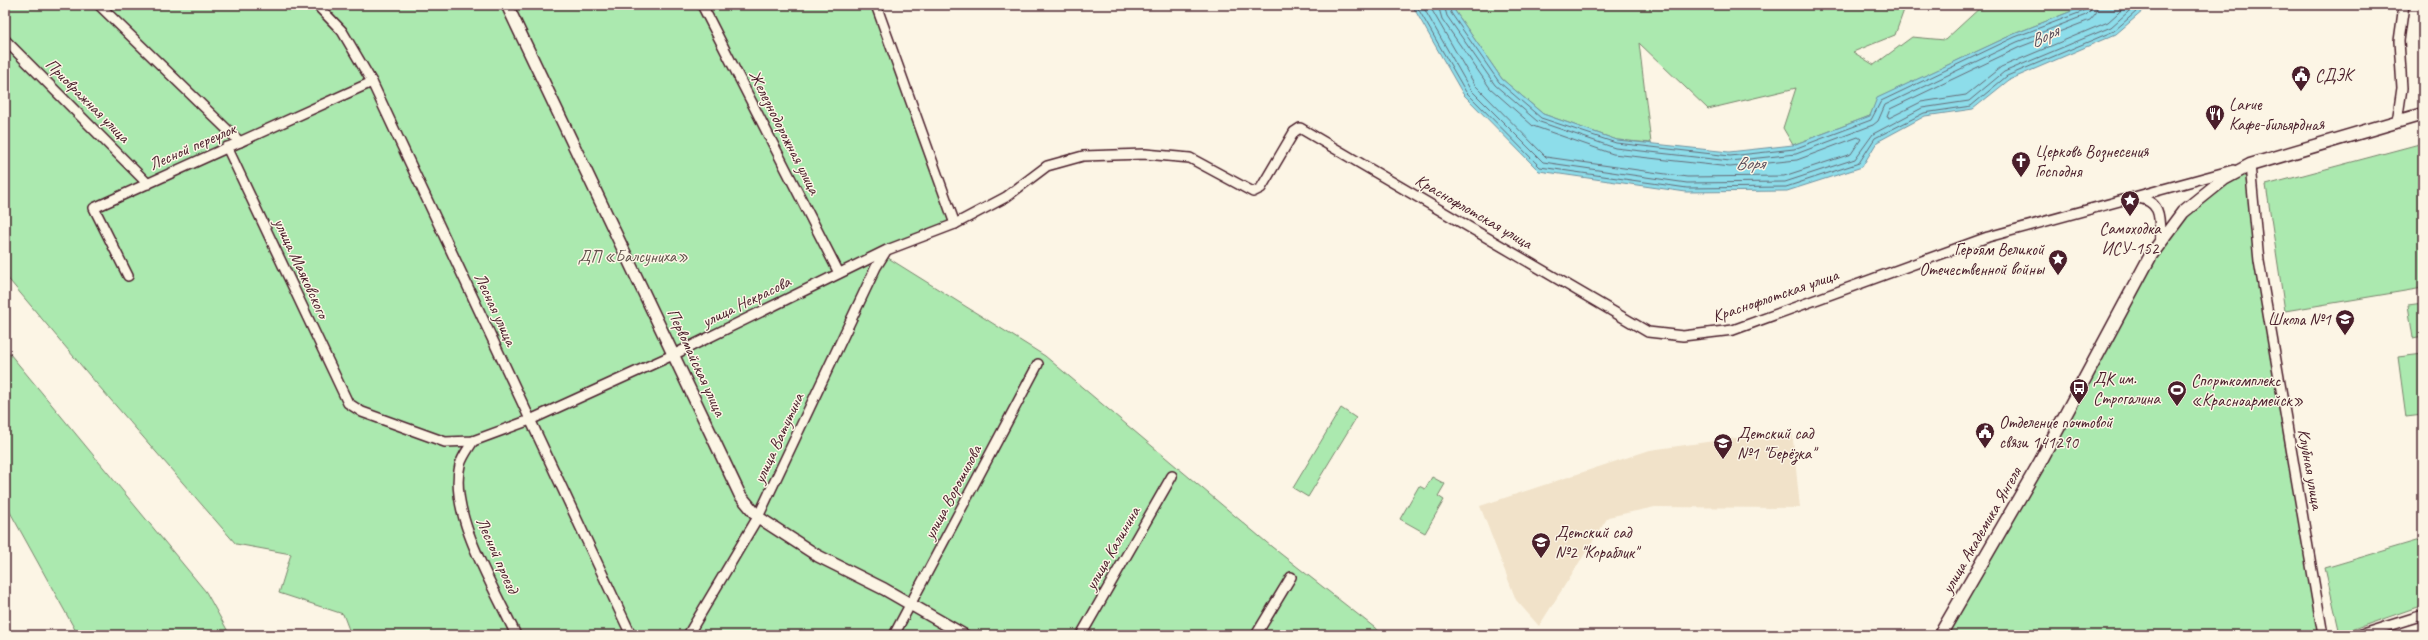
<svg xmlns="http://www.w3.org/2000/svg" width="2428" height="640" font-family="Caveat,sans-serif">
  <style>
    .built { fill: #f1e2c9 }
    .green { fill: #abe9af; stroke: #7a846d }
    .water { fill: #8dddea; stroke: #72919e }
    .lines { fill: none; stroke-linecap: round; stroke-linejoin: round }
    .shore { stroke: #656b77; stroke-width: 1 }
    .minor-casing { stroke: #4a1f2b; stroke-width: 12 }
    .tertiary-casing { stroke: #4a1f2b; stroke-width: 14 }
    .secondary-casing { stroke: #4a1f2b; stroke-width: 15 }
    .minor { stroke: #fcf5e5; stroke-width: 9 }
    .tertiary { stroke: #fcf5e5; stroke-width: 11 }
    .secondary { stroke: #fcf5e5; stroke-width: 12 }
    .labels { text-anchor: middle; stroke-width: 3; stroke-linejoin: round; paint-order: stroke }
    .poi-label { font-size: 17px; fill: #4a1f2b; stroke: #fcf5e5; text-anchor: start }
    .street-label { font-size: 17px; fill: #4a1f2b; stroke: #fcf5e5 }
    .park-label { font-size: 17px; fill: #62524c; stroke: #fcf5e5 }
    .water-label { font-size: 18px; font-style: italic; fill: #5b4e5b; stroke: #fcf5e5 }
  </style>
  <rect width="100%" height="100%" fill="#fcf5e5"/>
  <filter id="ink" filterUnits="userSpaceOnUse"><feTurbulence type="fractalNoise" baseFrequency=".025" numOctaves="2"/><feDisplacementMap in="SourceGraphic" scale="8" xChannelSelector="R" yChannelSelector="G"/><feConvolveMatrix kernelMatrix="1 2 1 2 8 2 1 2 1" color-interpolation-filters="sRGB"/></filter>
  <g filter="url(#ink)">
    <polygon class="built" points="1792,430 1800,508 1655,507 1608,517 1539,626 1516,600 1480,506 1650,450"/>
    <g class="green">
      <polygon points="5,5 878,5 955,219 885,256 1045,356 1272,547 1384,635 351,635 343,614 279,593 291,554 236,544 90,376 5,275"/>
      <polygon points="1453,5 1901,5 1905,7 1895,35 1853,52 1874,65 1912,37 1945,40 1983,5 2087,5 2014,34 1878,98 1870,116 1793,145 1783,128 1796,88 1708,109 1639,43 1651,143 1617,140 1543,114 1502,79 1455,11"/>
      <polygon points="2423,143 2423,288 2285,311 2266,185"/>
      <polygon points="2250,165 2259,261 2323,635 1940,635 2151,255 2183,212"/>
      <polygon points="2423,303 2423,336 2413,338 2408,305"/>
      <polygon points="5,348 206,592 230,635 78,635 5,503"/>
      <polygon points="2423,354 2423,415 2406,417 2398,357"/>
      <polygon points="1341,408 1356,418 1308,497 1293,488"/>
      <polygon points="1432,477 1445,484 1438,496 1444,500 1425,533 1400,519 1419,486 1425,489"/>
      <polygon points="2423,539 2423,605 2340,634 2325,568"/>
    </g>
    <polygon class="water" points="1412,5 1453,5 1455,11 1502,79 1543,114 1617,140 1729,152 1793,145 1870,116 1877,98 2014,34 2087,5 2150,5 2116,34 2009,80 1973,109 1925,116 1877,142 1862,167 1787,191 1686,192 1539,171 1463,94"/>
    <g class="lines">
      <g class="shore">
        <polyline points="1416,5 1466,92 1540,167 1687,188 1786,187 1859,163 1875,138 1924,113 1971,106 2007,76 2114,31 2144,5"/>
        <polyline points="1422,5 1470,89 1543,162 1687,183 1785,182 1855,159 1873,134 1922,108 1969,101 2004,72 2111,27 2136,5"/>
        <polyline points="1429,5 1475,85 1546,157 1687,177 1784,176 1851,154 1861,139 1858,137 1797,160 1730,167 1613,154 1533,126 1490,88 1442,19 1438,5"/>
        <polyline points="1444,5 1447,16 1495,85 1537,121 1615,148 1730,161 1796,154 1873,125 1878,121 1885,105 2017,42 2086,15 2090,11 2092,5"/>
        <polyline points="1449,5 1451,13 1499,82 1541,118 1616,143 1730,156 1794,149 1871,120 1881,101 2015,37 2084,11 2087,5"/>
        <polyline points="2098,5 2096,13 2090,20 2020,47 1890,109 1887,117 1889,118 1921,102 1966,95 2001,67 2108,22 2127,5"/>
      </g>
      <defs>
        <g id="minor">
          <polyline points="99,5 240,142"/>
          <polyline points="317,5 342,31 372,82 631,635"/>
          <polyline points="702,5 839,273"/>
          <polyline points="876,5 955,224"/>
          <polyline points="5,40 148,184"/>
          <polyline points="2397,122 2402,88 2399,41 2404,5"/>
          <polyline points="227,147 348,403 362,412 445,442 473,441 530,420 675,354 887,250 955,224 1006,197 1047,166 1083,156 1145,154 1190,158 1253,192 1261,188 1294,132 1300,128 1648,332 1683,336 1733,330 1988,237 2233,170"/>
          <polyline points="2246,166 2250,165 2259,261 2323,635"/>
          <path d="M2137 198C2164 201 2159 222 2160 243"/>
          <polyline points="128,276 94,208 372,82"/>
          <path d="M473 441C469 448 462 457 460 465 448 514 496 591 516 635"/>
          <polyline points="688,635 758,517 876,267 886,251"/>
          <polyline points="894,635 1038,364"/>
          <polyline points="1081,635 1172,476"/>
          <polyline points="1256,635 1291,577"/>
          <polyline points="2359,635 2423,615"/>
        </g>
        <polyline id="tertiary" points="507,5 740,495 758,517 818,556 884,589 964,635"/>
        <polyline id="secondary" points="1940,635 2039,464 2151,255 2183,212 2224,179 2250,165 2423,114"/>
      </defs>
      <use href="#minor" class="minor-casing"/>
      <use href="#tertiary" class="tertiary-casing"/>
      <use href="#secondary" class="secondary-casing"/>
      <use href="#minor" class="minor"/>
      <use href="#tertiary" class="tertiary"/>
      <use href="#secondary" class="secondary"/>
    </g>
  </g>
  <defs>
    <symbol id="civic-pin" viewBox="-11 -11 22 30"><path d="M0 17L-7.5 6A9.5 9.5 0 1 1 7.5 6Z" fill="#4a1f2b" stroke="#fcf5e5"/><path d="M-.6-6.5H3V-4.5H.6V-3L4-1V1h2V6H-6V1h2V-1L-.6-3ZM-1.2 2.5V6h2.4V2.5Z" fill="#fff"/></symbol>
    <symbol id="restaurant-pin" viewBox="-11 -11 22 30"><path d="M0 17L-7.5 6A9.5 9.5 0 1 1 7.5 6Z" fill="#4a1f2b" stroke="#fcf5e5"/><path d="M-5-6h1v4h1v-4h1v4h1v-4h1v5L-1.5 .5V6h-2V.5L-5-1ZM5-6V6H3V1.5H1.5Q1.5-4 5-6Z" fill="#fff"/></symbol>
    <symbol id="church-pin" viewBox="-11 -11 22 30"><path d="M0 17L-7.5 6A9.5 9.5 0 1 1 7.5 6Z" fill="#4a1f2b" stroke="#fcf5e5"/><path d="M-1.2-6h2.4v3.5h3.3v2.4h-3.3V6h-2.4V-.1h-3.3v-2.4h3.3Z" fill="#fff"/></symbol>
    <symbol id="sight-pin" viewBox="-11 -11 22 30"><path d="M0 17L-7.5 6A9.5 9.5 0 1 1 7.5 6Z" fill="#4a1f2b" stroke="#fcf5e5"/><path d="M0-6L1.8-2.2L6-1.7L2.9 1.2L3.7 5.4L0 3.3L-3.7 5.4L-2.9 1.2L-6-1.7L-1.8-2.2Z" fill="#fff"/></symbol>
    <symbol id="school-pin" viewBox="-11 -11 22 30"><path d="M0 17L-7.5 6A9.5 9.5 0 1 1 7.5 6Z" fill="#4a1f2b" stroke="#fcf5e5"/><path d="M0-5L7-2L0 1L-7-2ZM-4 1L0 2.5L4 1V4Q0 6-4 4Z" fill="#fff"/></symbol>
    <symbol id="bus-pin" viewBox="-11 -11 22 30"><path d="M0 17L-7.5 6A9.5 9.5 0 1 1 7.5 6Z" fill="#4a1f2b" stroke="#fcf5e5"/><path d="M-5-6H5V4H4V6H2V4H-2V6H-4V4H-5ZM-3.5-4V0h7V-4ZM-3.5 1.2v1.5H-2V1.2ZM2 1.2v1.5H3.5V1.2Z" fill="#fff"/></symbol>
    <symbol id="stadium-pin" viewBox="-11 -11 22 30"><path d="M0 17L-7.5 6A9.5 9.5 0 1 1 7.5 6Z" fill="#4a1f2b" stroke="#fcf5e5"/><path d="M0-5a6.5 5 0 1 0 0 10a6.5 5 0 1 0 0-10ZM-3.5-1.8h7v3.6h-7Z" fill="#fff"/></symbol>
  </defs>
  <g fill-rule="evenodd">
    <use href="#civic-pin" x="2290" y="64" width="22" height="30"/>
    <use href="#restaurant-pin" x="2204" y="103" width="22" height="30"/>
    <use href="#church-pin" x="2010" y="150" width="22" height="30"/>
    <use href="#sight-pin" x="2119" y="189" width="22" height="30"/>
    <use href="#sight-pin" x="2047" y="248" width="22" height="30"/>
    <use href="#school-pin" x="2334" y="308" width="22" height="30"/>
    <use href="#bus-pin" x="2068" y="377" width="22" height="30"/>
    <use href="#stadium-pin" x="2166" y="379" width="22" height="30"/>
    <use href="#civic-pin" x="1974" y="421" width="22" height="30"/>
    <use href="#school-pin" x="1712" y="432" width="22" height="30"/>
    <use href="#school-pin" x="1530" y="531" width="22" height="30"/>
  </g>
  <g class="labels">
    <g class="poi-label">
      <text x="2315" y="81">СДЭК</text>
      <text x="2229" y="110">Larue<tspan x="2229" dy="20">Кафе-бильярдная</tspan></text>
      <text x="2035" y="157">Церковь Вознесения<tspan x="2035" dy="20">Господня</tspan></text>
      <text x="2130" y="234" text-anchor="middle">Самоходка<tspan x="2130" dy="20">ИСУ-152</tspan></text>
      <text x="2044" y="255" text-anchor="end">Героям Великой<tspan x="2044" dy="20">Отечественной войны</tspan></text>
      <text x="2331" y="325" text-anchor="end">Школа №1</text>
      <text x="2093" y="384">ДК им.<tspan x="2093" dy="20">Строгалина</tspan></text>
      <text x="2191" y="386">Спорткомплекс<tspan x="2191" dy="20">«Красноармейск»</tspan></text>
      <text x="1999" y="428">Отделение почтовой<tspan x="1999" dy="20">связи 141290</tspan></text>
      <text x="1737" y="439">Детский сад<tspan x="1737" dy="20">№1 "Берёзка"</tspan></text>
      <text x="1555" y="538">Детский сад<tspan x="1555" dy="20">№2 "Кораблик"</tspan></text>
    </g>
    <g class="street-label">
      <text transform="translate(88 100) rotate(45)" y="6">Приовражная улица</text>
      <text transform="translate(785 132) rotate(63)" y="6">Железнодорожная улица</text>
      <text transform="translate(192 146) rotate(-24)" y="6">Лесной переулок</text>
      <text transform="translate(1474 211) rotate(30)" y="6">Краснофлотская улица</text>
      <text transform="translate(302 268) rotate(65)" y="6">улица Маяковского</text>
      <text transform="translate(1775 295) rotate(-19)" y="6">Краснофлотская улица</text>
      <text transform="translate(746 301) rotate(-26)" y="6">улица Некрасова</text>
      <text transform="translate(496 309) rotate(65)" y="6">Лесная улица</text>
      <text transform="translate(697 362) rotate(65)" y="6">Первомайская улица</text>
      <text transform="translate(778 438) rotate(-65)" y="6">улица Ватутина</text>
      <text transform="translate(2311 469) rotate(80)" y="6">Клубная улица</text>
      <text transform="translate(952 492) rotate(-62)" y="6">улица Ворошилова</text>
      <text transform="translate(1981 530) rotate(-60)" y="6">улица Академика Янгеля</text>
      <text transform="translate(1112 548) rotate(-60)" y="6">улица Калинина</text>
      <text transform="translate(498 555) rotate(66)" y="6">Лесной проезд</text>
    </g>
    <g class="park-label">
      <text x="633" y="262">ДП «Балсуниха»</text>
    </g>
    <g class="water-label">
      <text transform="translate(2044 36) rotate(-25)" y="6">Воря</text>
      <text x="1750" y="169">Воря</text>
    </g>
  </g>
  <rect width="2428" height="640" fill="none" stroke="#fcf5e5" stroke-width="20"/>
  <rect x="10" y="10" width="2408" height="620" fill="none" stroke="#4a1f2b" stroke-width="1.5" filter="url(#ink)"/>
</svg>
